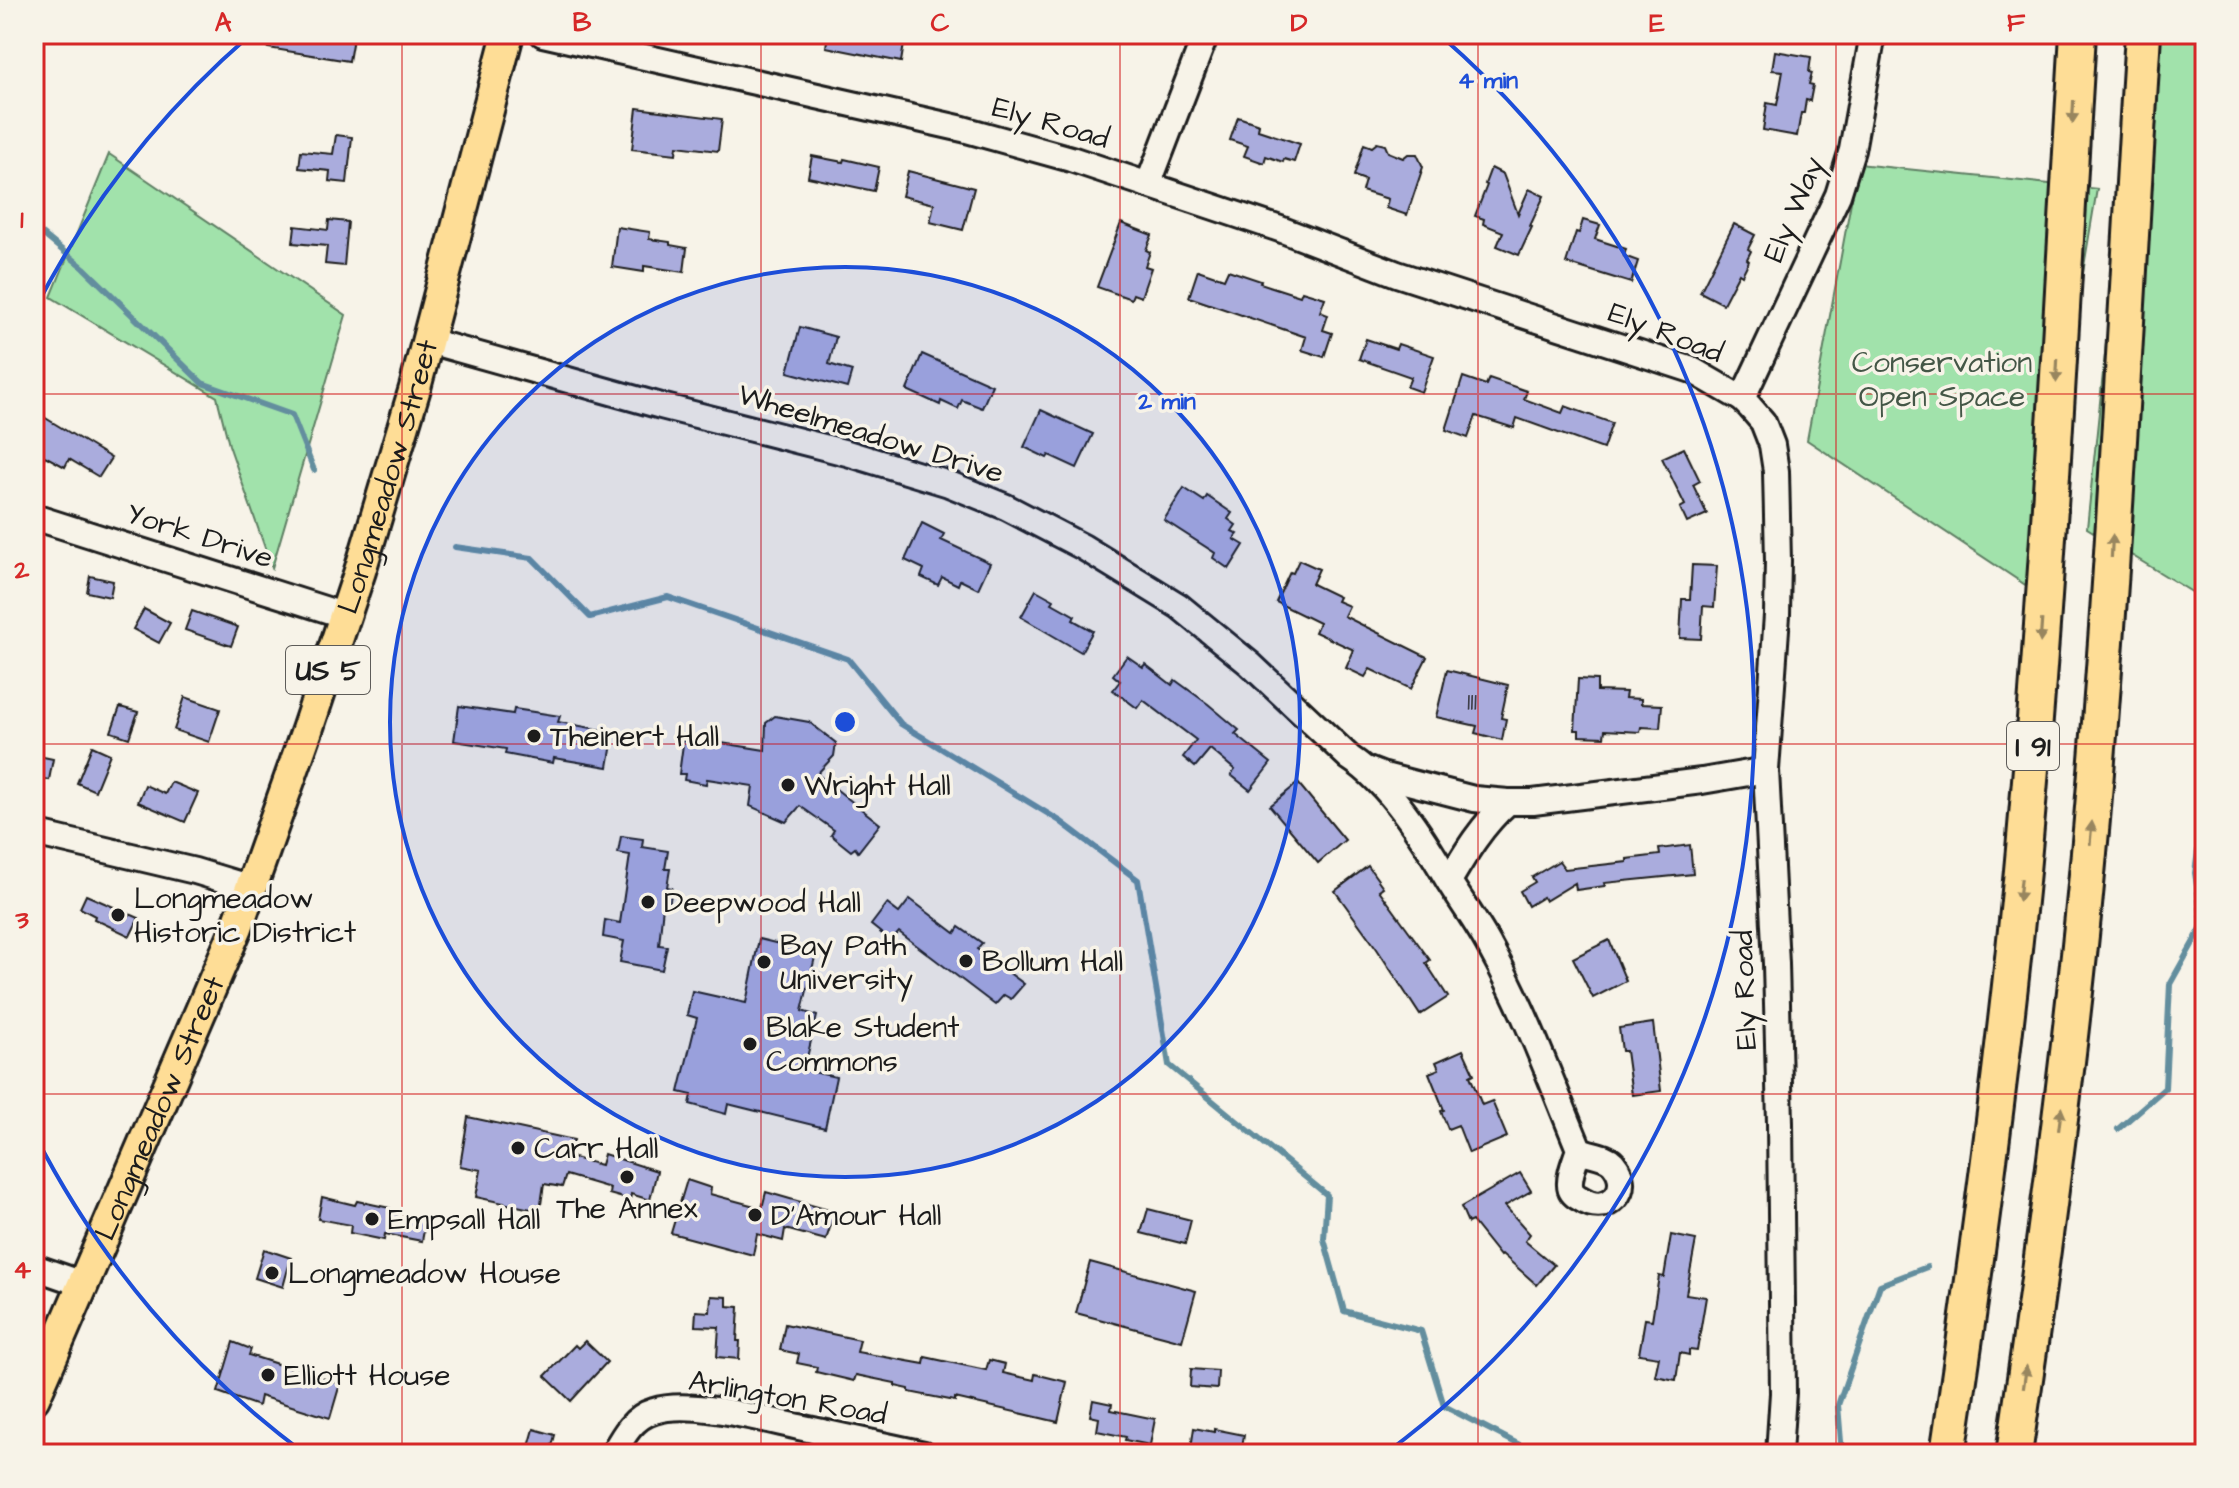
<svg xmlns="http://www.w3.org/2000/svg" width="2239" height="1488" font-family="'Architects Daughter',sans-serif">
  <style>
    .green { fill: #a1e2ab; stroke: #5e7f64; stroke-width: 2 }
    .lines { fill: none; stroke-linecap: round; stroke-linejoin: round }
    .stream { stroke: #638e9e; stroke-width: 6 }
    .building { fill: #aaacdd; stroke: #1c1c1c; stroke-width: 2 }
    .minor-casing { stroke: #1c1c1c; stroke-width: 30 }
    .major-casing { stroke: #1c1c1c; stroke-width: 36 }
    .highway-casing { stroke: #1c1c1c; stroke-width: 40 }
    .minor { stroke: #f7f3e8; stroke-width: 24 }
    .major { stroke: #fedd96; stroke-width: 30 }
    .highway { stroke: #fedd96; stroke-width: 34 }
    .oneway { fill: #98865f }
    .grid { fill: none; stroke: #d62828; stroke-width: 2; stroke-opacity: 0.55 }
    .ring { fill: none; stroke: #1d4ed8; stroke-width: 4 }
    .poi-dot { fill: #1c1c1c; stroke: #f7f3e8; stroke-width: 3 }
    .labels { text-anchor: middle; stroke-width: 7; stroke-linejoin: round; paint-order: stroke }
    .number-label { font-size: 26px; fill: #40404c }
    .shield { fill: #f7f3e8; stroke: #5e5c59; stroke-width: 2 }
    .shield-label { font-size: 28px; font-weight: bold; fill: #1c1c1c }
    .street-label { font-size: 30px; fill: #1c1c1c; stroke: #f7f3e8 }
    .park-label { font-size: 30px; fill: #445747; stroke: #f7f3e8 }
    .poi-label { font-size: 30px; fill: #1c1c1c; stroke: #f7f3e8; text-anchor: start }
    .centre { fill: #1d4ed8; stroke: #f7f3e8; stroke-width: 4 }
    .ring-label { font-size: 24px; text-anchor: middle; font-weight: bold; fill: #1d4ed8; stroke: #f7f3e8; stroke-width: 7; stroke-linejoin: round; paint-order: stroke }
    .neatline { fill: none; stroke: #d62828; stroke-width: 3 }
    .grid-label { font-size: 26px; text-anchor: middle; font-weight: bold; fill: #d62828 }
  </style>
  <rect width="100%" height="100%" fill="#f7f3e8"/>
  <filter id="ink" filterUnits="userSpaceOnUse"><feTurbulence type="fractalNoise" baseFrequency=".0125" numOctaves="2"/><feDisplacementMap in="SourceGraphic" scale="16" xChannelSelector="R" yChannelSelector="G"/><feConvolveMatrix kernelMatrix="1 2 1 2 8 2 1 2 1" color-interpolation-filters="sRGB"/></filter>
  <g filter="url(#ink)">
    <g class="green">
      <polygon points="2135,34 2205,34 2205,600 2087,528 2130,112"/>
      <polygon points="109,154 346,315 272,568 229,445 217,397 51,297"/>
      <polygon points="1858,164 2097,189 2030,588 1807,440"/>
    </g>
    <g class="lines">
      <g class="stream">
        <polyline points="34,227 84,268 202,383 292,415 314,470"/>
        <polyline points="455,547 532,558 590,617 668,597 848,659 901,724 1060,821 1138,880 1169,1065 1327,1195 1324,1239 1344,1311 1421,1331 1444,1406 1537,1454"/>
        <polyline points="2118,1129 2165,1088 2170,984 2203,925 2195,873 2205,799"/>
        <polyline points="1842,1454 1838,1405 1880,1285 1927,1267"/>
      </g>
    </g>
    <g class="building">
      <polygon points="270,34 316,36 316,34 331,34 353,38 349,61 268,48"/>
      <polygon points="828,34 894,34 892,42 904,44 901,62 826,47"/>
      <polygon points="1775,51 1811,57 1809,72 1812,73 1809,84 1813,85 1810,101 1806,100 1804,113 1801,113 1797,136 1763,130 1767,103 1777,105 1783,71 1772,70"/>
      <polygon points="637,108 722,119 718,151 677,146 676,154 632,149"/>
      <polygon points="1238,117 1259,124 1258,130 1300,144 1294,162 1284,159 1283,162 1266,156 1264,163 1244,156 1248,146 1230,140"/>
      <polygon points="336,135 352,137 347,183 329,181 330,171 299,168 301,151 333,154"/>
      <polygon points="1377,143 1385,145 1388,152 1403,158 1408,154 1417,154 1423,167 1407,215 1386,208 1388,199 1362,191 1365,180 1354,176 1364,144 1372,147"/>
      <polygon points="812,156 843,162 844,159 879,167 874,191 808,177"/>
      <polygon points="1491,168 1503,174 1518,214 1529,189 1544,196 1530,226 1532,227 1519,255 1497,246 1503,232 1483,224 1484,219 1475,216 1487,185 1485,184"/>
      <polygon points="908,171 974,188 963,230 930,222 934,204 902,196"/>
      <polygon points="329,220 348,222 344,266 325,264 327,246 293,243 295,226 328,230"/>
      <polygon points="1583,220 1600,225 1595,239 1626,249 1624,256 1638,261 1631,283 1566,263 1576,232 1579,233"/>
      <polygon points="1121,223 1152,235 1146,250 1150,252 1145,266 1151,268 1141,297 1133,294 1131,299 1097,287"/>
      <polygon points="1734,224 1755,235 1748,249 1751,251 1747,259 1749,261 1742,275 1739,273 1723,304 1700,292"/>
      <polygon points="617,227 650,232 649,239 670,242 670,245 687,248 684,272 644,266 644,272 612,267"/>
      <polygon points="1198,270 1224,279 1228,270 1261,281 1260,283 1300,296 1302,291 1325,298 1320,312 1328,315 1323,330 1332,333 1324,357 1302,350 1306,337 1189,297"/>
      <polygon points="800,327 836,337 829,364 852,371 847,388 788,372"/>
      <polygon points="1366,339 1396,349 1398,344 1434,356 1421,392 1407,387 1411,377 1359,359"/>
      <polygon points="922,354 992,385 982,408 962,400 958,409 941,401 940,405 907,390"/>
      <polygon points="1463,377 1486,385 1489,378 1527,391 1524,399 1562,413 1565,406 1612,423 1603,449 1517,418 1514,428 1476,416 1468,438 1446,430"/>
      <polygon points="1041,410 1093,434 1077,468 1049,455 1047,458 1024,447"/>
      <polygon points="34,411 111,458 99,477 69,459 65,467 45,456 34,476"/>
      <polygon points="1684,448 1700,481 1693,485 1707,514 1687,523 1680,508 1685,505 1662,458"/>
      <polygon points="1184,488 1204,501 1207,496 1232,513 1228,519 1236,525 1232,531 1238,534 1234,539 1244,545 1229,569 1213,558 1215,553 1164,520"/>
      <polygon points="922,523 944,534 941,540 990,563 978,589 960,580 958,585 942,577 938,585 921,577 924,569 905,560"/>
      <polygon points="1299,560 1319,569 1312,584 1339,597 1337,601 1349,606 1344,616 1427,657 1411,689 1370,669 1365,677 1346,668 1354,650 1315,632 1319,623 1276,602 1290,572 1293,573"/>
      <polygon points="1692,565 1717,566 1714,607 1703,606 1701,639 1680,638 1682,599 1690,599"/>
      <polygon points="90,576 113,581 110,597 87,592"/>
      <polygon points="1036,590 1054,600 1052,603 1075,616 1073,620 1093,631 1081,652 1021,617"/>
      <polygon points="144,609 170,623 159,643 133,629"/>
      <polygon points="192,611 238,627 231,646 185,630"/>
      <polygon points="1127,656 1143,667 1145,664 1172,685 1175,680 1208,704 1239,730 1235,734 1271,763 1250,790 1231,775 1235,770 1210,749 1195,767 1183,757 1196,740 1143,700 1137,708 1113,690 1120,681 1113,675"/>
      <polygon points="1447,670 1508,685 1501,718 1506,719 1502,740 1475,733 1477,726 1436,717"/>
      <polygon points="1578,679 1597,680 1597,691 1626,692 1625,698 1641,699 1641,704 1662,705 1660,728 1641,727 1640,732 1605,730 1604,737 1579,736 1579,730 1575,730"/>
      <polygon points="185,697 220,709 209,742 174,730"/>
      <polygon points="459,706 513,714 514,709 560,716 558,722 614,732 608,767 554,758 553,763 505,754 506,749 454,741"/>
      <polygon points="120,707 138,712 129,738 111,732"/>
      <polygon points="775,716 809,722 836,743 834,756 817,774 880,824 858,852 855,848 851,851 831,835 834,830 800,806 786,822 750,806 753,786 707,779 706,784 684,780 685,774 679,774 684,737 765,750 766,723"/>
      <polygon points="92,746 110,754 95,791 77,783"/>
      <polygon points="34,755 53,759 49,780 34,777"/>
      <polygon points="171,782 198,793 185,822 138,802 145,785 165,794"/>
      <polygon points="1298,783 1345,840 1318,863 1270,806"/>
      <polygon points="621,836 643,839 642,847 668,851 665,869 670,869 667,887 672,888 669,906 663,906 659,945 667,946 662,970 620,962 624,941 603,937 605,920 620,923 630,855 618,853"/>
      <polygon points="1690,845 1693,874 1604,883 1605,886 1576,890 1575,883 1545,901 1543,897 1528,906 1520,891 1535,882 1532,877 1559,861 1565,869 1627,862 1627,859 1660,855 1659,849"/>
      <polygon points="1368,866 1383,887 1379,890 1430,960 1426,963 1448,997 1420,1015 1377,949 1335,891"/>
      <polygon points="86,895 139,918 130,936 94,919 95,916 80,908"/>
      <polygon points="910,899 955,933 959,927 982,943 977,949 1024,984 1011,999 1004,995 995,1005 899,932 891,941 871,925 887,904 899,913"/>
      <polygon points="759,939 816,953 802,1011 817,1016 804,1070 836,1077 825,1128 728,1104 726,1114 690,1104 692,1095 679,1092 697,1018 687,1015 692,991 746,1003"/>
      <polygon points="1609,940 1626,981 1593,998 1573,958"/>
      <polygon points="1653,1023 1661,1091 1632,1095 1626,1051 1622,1051 1619,1028"/>
      <polygon points="1463,1050 1474,1074 1470,1076 1482,1105 1492,1101 1507,1137 1469,1153 1458,1125 1448,1129 1441,1111 1444,1110 1429,1073 1439,1069 1436,1062"/>
      <polygon points="468,1117 574,1140 570,1157 601,1165 604,1154 657,1171 650,1200 631,1194 630,1200 609,1194 610,1188 566,1175 562,1187 544,1184 540,1211 476,1197 481,1170 460,1166"/>
      <polygon points="1520,1173 1531,1191 1505,1206 1530,1234 1525,1241 1554,1265 1537,1285 1502,1254 1500,1256 1472,1221 1468,1223 1461,1207"/>
      <polygon points="687,1180 711,1188 710,1194 762,1208 766,1192 835,1212 826,1240 785,1229 783,1241 757,1234 753,1255 671,1233"/>
      <polygon points="322,1197 355,1205 357,1201 390,1208 390,1213 426,1220 422,1241 385,1234 384,1240 350,1233 351,1225 318,1219"/>
      <polygon points="1148,1209 1191,1220 1185,1244 1141,1233"/>
      <polygon points="1671,1235 1696,1240 1686,1294 1706,1297 1697,1351 1689,1350 1689,1355 1680,1353 1676,1380 1655,1376 1659,1357 1639,1354 1645,1319 1652,1320 1659,1276 1664,1277"/>
      <polygon points="264,1249 291,1258 283,1287 255,1278"/>
      <polygon points="1090,1262 1196,1291 1182,1341 1076,1313"/>
      <polygon points="711,1296 727,1297 727,1306 739,1307 737,1341 740,1341 739,1359 717,1357 719,1327 695,1326 696,1311 710,1312"/>
      <polygon points="785,1324 860,1340 857,1352 924,1364 925,1357 986,1370 989,1360 1005,1364 1003,1373 1034,1380 1035,1374 1067,1382 1058,1422 955,1398 955,1401 909,1392 909,1389 895,1386 895,1383 856,1375 854,1381 816,1372 817,1367 797,1363 799,1354 780,1350"/>
      <polygon points="585,1341 607,1362 571,1401 545,1376 575,1345 578,1348"/>
      <polygon points="233,1342 251,1349 249,1355 340,1384 330,1418 260,1396 258,1406 218,1392"/>
      <polygon points="1191,1369 1218,1371 1217,1389 1190,1387"/>
      <polygon points="1093,1400 1112,1404 1111,1410 1155,1419 1150,1445 1125,1440 1126,1437 1097,1431 1099,1418 1090,1416"/>
      <polygon points="1194,1428 1214,1432 1214,1429 1244,1435 1241,1454 1216,1454 1216,1452 1191,1448"/>
      <polygon points="534,1429 555,1435 550,1454 527,1454"/>
    </g>
    <g class="lines">
      <defs>
        <g id="minor">
          <polyline points="543,34 963,129 1071,159 1280,229 1397,274 1692,370 1742,399 1750,407 1763,422 1772,445 1776,471 1778,561 1777,615 1766,770 1776,964 1780,1123 1783,1393 1779,1454"/>
          <polyline points="1148,185 1206,34"/>
          <path d="M429 341 661 406 847 453 949 484 1006 507 1083 547 1179 606 1250 664 1350 758C1390 784 1424 839 1448 880 1462 903 1478 924 1490 947 1526 1012 1551 1081 1579 1149 1589 1155 1604 1154 1613 1163 1635 1189 1608 1217 1581 1199 1575 1196 1570 1192 1570 1185 1569 1174 1576 1159 1579 1149"/>
          <polyline points="1742,399 1838,195 1852,150 1873,34"/>
          <polyline points="34,517 346,616"/>
          <polyline points="1368,770 1381,775 1474,799 1508,802 1533,802 1702,781 1766,770"/>
          <polyline points="34,833 195,871 251,888"/>
          <path d="M1449 881C1466 852 1482 825 1508 802"/>
          <polyline points="34,1267 83,1284"/>
          <path d="M613 1454C623 1436 633 1417 654 1411 689 1399 762 1419 799 1427 840 1436 882 1445 924 1454"/>
        </g>
        <g id="major">
          <path id="s1" d="M34 1398 237 927 307 730 360 571 415 388 508 34"/>
        </g>
        <g id="highway">
          <path d="M1948 1454C1977 1260 2003 1066 2022 871 2048 593 2061 313 2078 34"/>
          <path d="M2014 1454C2042 1265 2068 1075 2086 885 2113 602 2125 318 2143 34"/>
        </g>
      </defs>
      <use href="#minor" class="minor-casing"/>
      <use href="#major" class="major-casing"/>
      <use href="#highway" class="highway-casing"/>
      <use href="#minor" class="minor"/>
      <use href="#major" class="major"/>
      <use href="#highway" class="highway"/>
    </g>
    <defs><path id="oneway-solid" d="M-6-.8H1V-3.2L6.5 0L1 3.2V.8H-6Z" transform="scale(2)"/></defs>
    <g class="oneway">
      <use href="#oneway-solid" transform="translate(2073 112) rotate(93)"/>
      <use href="#oneway-solid" transform="translate(2057 371) rotate(93)"/>
      <use href="#oneway-solid" transform="translate(2112 546) rotate(-87)"/>
      <use href="#oneway-solid" transform="translate(2041 631) rotate(94)"/>
      <use href="#oneway-solid" transform="translate(2091 833) rotate(-85)"/>
      <use href="#oneway-solid" transform="translate(2020 890) rotate(96)"/>
      <use href="#oneway-solid" transform="translate(2060 1119) rotate(-83)"/>
      <use href="#oneway-solid" transform="translate(2025 1377) rotate(-82)"/>
    </g>
  </g>
  <path class="grid" d="M402 34V1454M761 34V1454M1120 34V1454M1478 34V1454M1836 34V1454M34 394H2205M34 744H2205M34 1094H2205"/>
  <circle cx="845" cy="722" r="455" fill="#1d4ed8" fill-opacity=".12"/>
  <g class="ring">
    <circle cx="845" cy="722" r="455"/>
    <path d="M304 1453A909 909 0 0 1 35 1135M35 309A909 909 0 0 1 249 36M1441 36A909 909 0 0 1 1386 1453"/>
  </g>
  <g class="poi-dot">
    <circle cx="534" cy="736" r="8"/>
    <circle cx="788" cy="785" r="8"/>
    <circle cx="648" cy="902" r="8"/>
    <circle cx="118" cy="915" r="8"/>
    <circle cx="966" cy="961" r="8"/>
    <circle cx="764" cy="962" r="8"/>
    <circle cx="750" cy="1044" r="8"/>
    <circle cx="518" cy="1148" r="8"/>
    <circle cx="627" cy="1177" r="8"/>
    <circle cx="755" cy="1215" r="8"/>
    <circle cx="372" cy="1219" r="8"/>
    <circle cx="272" cy="1273" r="8"/>
    <circle cx="268" cy="1375" r="8"/>
  </g>
  <g class="labels">
    <g class="number-label">
      <text x="1472" y="710">111</text>
    </g>
    <g class="shield">
      <rect x="286" y="646" width="84" height="48" rx="6"/>
      <rect x="2007" y="722" width="52" height="48" rx="6"/>
    </g>
    <g class="shield-label">
      <text x="328" y="680">US 5</text>
      <text x="2033" y="756">I 91</text>
    </g>
    <g class="street-label">
      <text transform="translate(1051 122) rotate(16)" y="10">Ely Road</text>
      <text transform="translate(1793 209) rotate(-67)" y="10">Ely Way</text>
      <text transform="translate(1666 332) rotate(21)" y="10">Ely Road</text>
      <text transform="translate(871 433) rotate(17)" y="10">Wheelmeadow Drive</text>
      <text dy="10" stroke="none"><textPath href="#s1" startOffset="988">Longmeadow Street</textPath></text>
      <text transform="translate(200 535) rotate(18)" y="10">York Drive</text>
      <text transform="translate(1744 990) rotate(-92)" y="10">Ely Road</text>
      <text dy="10" stroke="none"><textPath href="#s1" startOffset="316">Longmeadow Street</textPath></text>
      <text transform="translate(788 1397) rotate(10)" y="10">Arlington Road</text>
    </g>
    <g class="park-label">
      <text x="1942" y="372">Conservation<tspan x="1942" dy="34">Open Space</tspan></text>
    </g>
    <g class="poi-label">
      <text x="550" y="746">Theinert Hall</text>
      <text x="804" y="795">Wright Hall</text>
      <text x="134" y="908">Longmeadow<tspan x="134" dy="34">Historic District</tspan></text>
      <text x="664" y="912">Deepwood Hall</text>
      <text x="780" y="955">Bay Path<tspan x="780" dy="34">University</tspan></text>
      <text x="982" y="971">Bollum Hall</text>
      <text x="766" y="1037">Blake Student<tspan x="766" dy="34">Commons</tspan></text>
      <text x="534" y="1158">Carr Hall</text>
      <text x="627" y="1218" text-anchor="middle">The Annex</text>
      <text x="771" y="1225">D'Amour Hall</text>
      <text x="388" y="1229">Empsall Hall</text>
      <text x="288" y="1283">Longmeadow House</text>
      <text x="284" y="1385">Elliott House</text>
    </g>
  </g>
  <circle cx="845" cy="722" r="12" class="centre"/>
  <g class="ring-label">
    <text x="1488" y="88">4 min</text>
    <text x="1167" y="409">2 min</text>
  </g>
  <rect width="2239" height="1488" fill="none" stroke="#f7f3e8" stroke-width="88"/>
  <rect x="44" y="44" width="2151" height="1400" class="neatline"/>
  <g class="grid-label">
    <text x="223" y="31">A</text>
    <text x="582" y="31">B</text>
    <text x="940" y="31">C</text>
    <text x="1299" y="31">D</text>
    <text x="1657" y="31">E</text>
    <text x="2016" y="31">F</text>
    <text x="22" y="228">1</text>
    <text x="22" y="578">2</text>
    <text x="22" y="928">3</text>
    <text x="22" y="1278">4</text>
  </g>
</svg>
